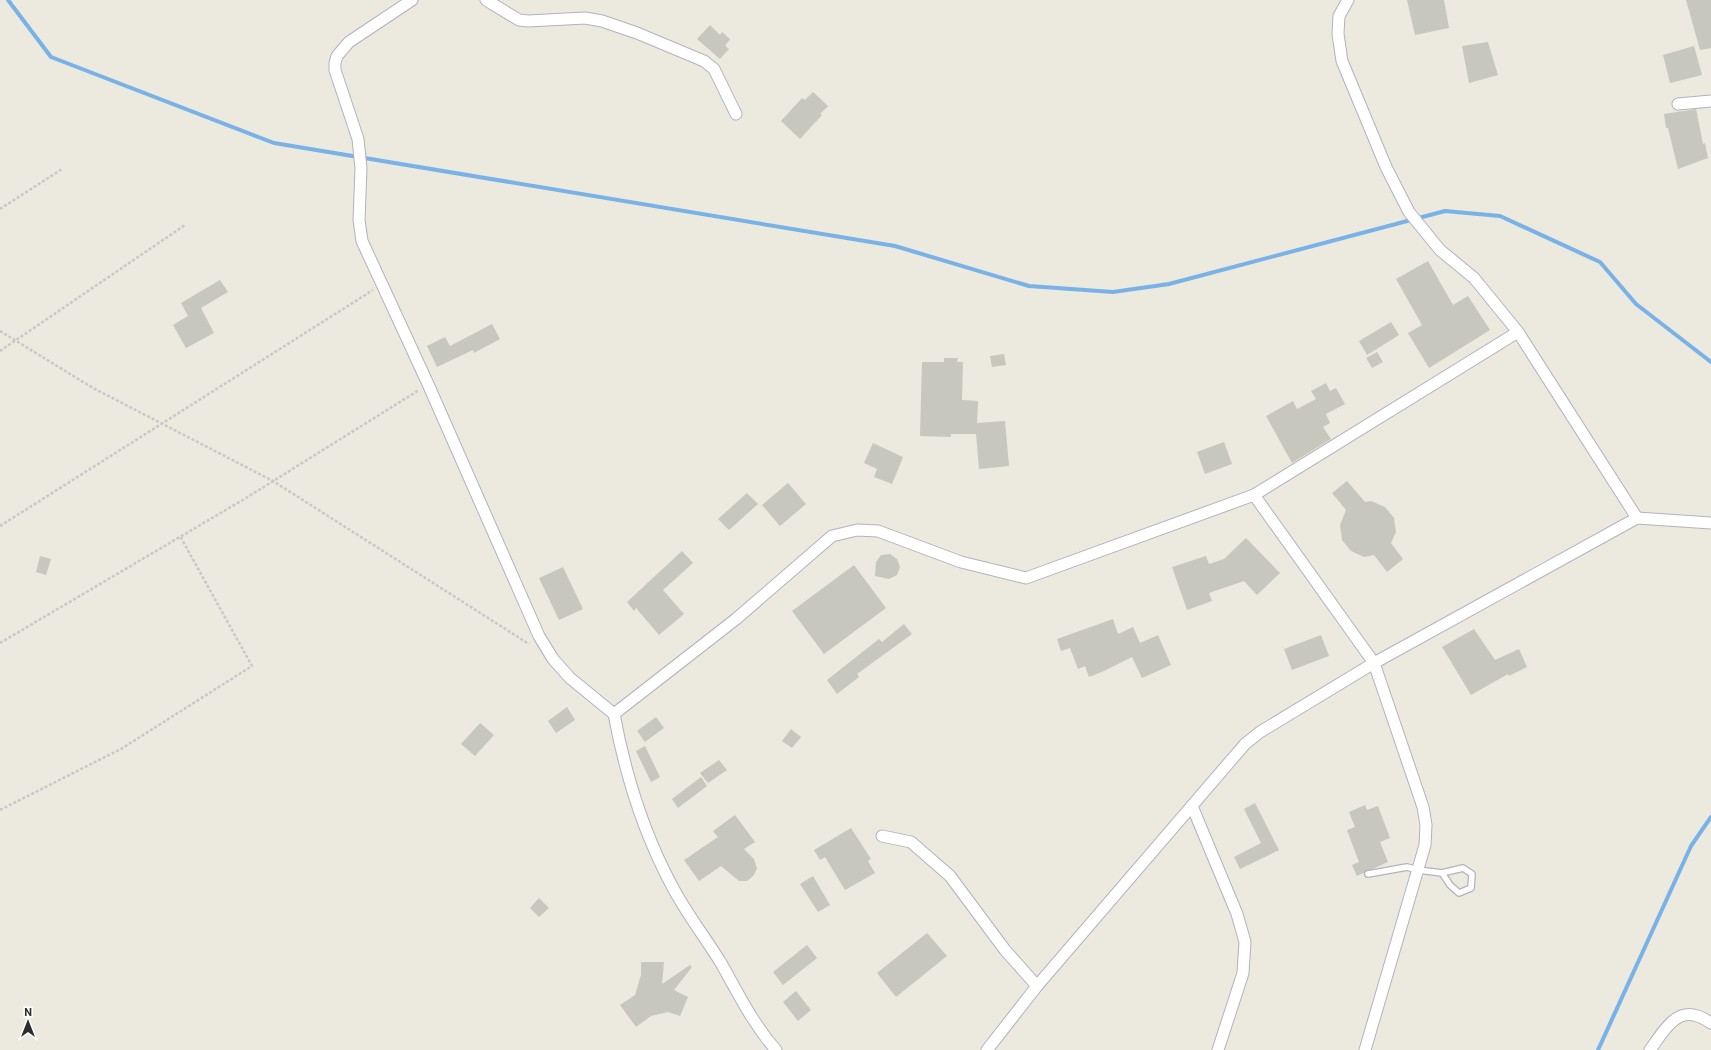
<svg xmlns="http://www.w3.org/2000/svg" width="1711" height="1050" font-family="Roboto,sans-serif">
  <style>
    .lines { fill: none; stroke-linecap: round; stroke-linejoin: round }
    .stream { stroke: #79b2e7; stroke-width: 4 }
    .building { fill: #c8c7bd }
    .service-casing { stroke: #b3b2be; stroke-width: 8 }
    .minor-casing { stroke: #b3b2be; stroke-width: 13 }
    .path { stroke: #c8c8c8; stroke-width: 2.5; stroke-dasharray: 3 2; stroke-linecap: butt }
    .service { stroke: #fff; stroke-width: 5.5 }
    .minor { stroke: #fff; stroke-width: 11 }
  </style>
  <rect width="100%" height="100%" fill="#ece9df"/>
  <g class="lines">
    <g class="stream">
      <polyline points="8,0 51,57 274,143 895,246 1029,286 1113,292 1169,284 1445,211 1500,216 1600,262 1636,304 1711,362"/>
      <polyline points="1598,1050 1691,846 1711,817"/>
    </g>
  </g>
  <g class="building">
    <polygon points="1407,0 1444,0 1449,28 1415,35"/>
    <polygon points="1686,0 1711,0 1711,48 1700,50"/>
    <polygon points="710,25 720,35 722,32 730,39 725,46 729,49 720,59 697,39"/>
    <polygon points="1488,42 1498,75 1469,83 1462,46"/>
    <polygon points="1694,46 1702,75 1670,83 1663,55"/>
    <polygon points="813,92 828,106 820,114 822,115 800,139 781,121 802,98 805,100"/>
    <polygon points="1696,109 1703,144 1705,143 1708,158 1678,169 1668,128 1666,128 1664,114"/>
    <polygon points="1428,261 1453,305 1468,296 1490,330 1429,368 1408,333 1422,325 1396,279"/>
    <polygon points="220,280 228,292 201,308 214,333 186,348 173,325 188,316 181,303"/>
    <polygon points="1391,322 1399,335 1367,355 1359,341"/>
    <polygon points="492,324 500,339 474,353 473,350 437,367 427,346 445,337 450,346"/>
    <polygon points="1377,352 1383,362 1372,368 1366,358"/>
    <polygon points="1004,354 1006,365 992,367 990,356"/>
    <polygon points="944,358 958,358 957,362 963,362 962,400 978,401 977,423 1005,421 1009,466 979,469 976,434 951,434 951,437 920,436 922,362 944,362"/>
    <polygon points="1326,383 1330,391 1336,388 1345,404 1326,414 1330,423 1323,427 1331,439 1292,463 1266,416 1293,401 1297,409 1316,399 1311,391"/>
    <polygon points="1224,442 1232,464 1205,474 1197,452"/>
    <polygon points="873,443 903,457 892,484 874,477 877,469 864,463"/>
    <polygon points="1347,481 1365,502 1371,501 1385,507 1394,518 1396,532 1391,543 1403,559 1387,572 1374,555 1364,557 1351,551 1342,540 1340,525 1346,510 1332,493"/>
    <polygon points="788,483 806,504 780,526 762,505"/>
    <polygon points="747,493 758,504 729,530 718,519"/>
    <polygon points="1246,538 1280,573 1257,595 1244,581 1209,593 1212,601 1187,610 1172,567 1206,556 1209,564 1224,559"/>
    <polygon points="682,551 693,563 663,590 684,614 659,635 636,608 634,611 627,602"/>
    <polygon points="890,554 897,559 900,567 897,575 889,579 875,576 876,562 881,555"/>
    <polygon points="40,556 51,559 46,575 36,572"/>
    <polygon points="854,565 886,608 824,654 792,611"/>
    <polygon points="563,567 583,609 559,620 539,578"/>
    <polygon points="1113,619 1118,634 1133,627 1140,643 1158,635 1171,665 1142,678 1132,657 1104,671 1089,677 1085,666 1078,669 1070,648 1061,651 1057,639"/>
    <polygon points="904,624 912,634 857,674 859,677 837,694 827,680 879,639 882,642"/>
    <polygon points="1474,629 1495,660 1519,649 1527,667 1509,676 1508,674 1471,695 1442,647"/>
    <polygon points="1321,635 1329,656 1292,670 1284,649"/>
    <polygon points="567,707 575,720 556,733 548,721"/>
    <polygon points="656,717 664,728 645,742 637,731"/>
    <polygon points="480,723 494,735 475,756 461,744"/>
    <polygon points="791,729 801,737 792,748 782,741"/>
    <polygon points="645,746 660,777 651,782 636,751"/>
    <polygon points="719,760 727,770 708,783 700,773"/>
    <polygon points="701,777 707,786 678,808 672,799"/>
    <polygon points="1255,803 1279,850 1240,869 1234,857 1261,843 1244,809"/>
    <polygon points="1365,805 1367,810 1378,806 1390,838 1380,842 1388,862 1357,876 1352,865 1359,862 1347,830 1355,827 1349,812"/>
    <polygon points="735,815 755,842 744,849 754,859 757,869 753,876 747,881 739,881 721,866 699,881 684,860 718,837 713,831"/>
    <polygon points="851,828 871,859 868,861 875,873 845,890 825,857 820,860 814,850"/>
    <polygon points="813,876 830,905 818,912 800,884"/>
    <polygon points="539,898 549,908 539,917 530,908"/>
    <polygon points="927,933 947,956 896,997 877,973"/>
    <polygon points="807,945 817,958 783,985 773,972"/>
    <polygon points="641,962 664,962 662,984 690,965 692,967 674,990 688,997 680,1016 668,1012 651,1016 636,1027 620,1005 635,995 641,975"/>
    <polygon points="796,991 811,1010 798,1021 783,1002"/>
  </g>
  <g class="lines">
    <defs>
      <polyline id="service" points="1368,874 1407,867 1418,870 1442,873 1463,868 1472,874 1471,888 1459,893 1450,885 1442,873"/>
      <g id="minor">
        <polyline points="412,0 349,42 337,56 335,63 335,70 358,139 361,168 359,220 362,241 428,384 539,636 553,659 570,678 614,714"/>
        <polyline points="486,0 519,20 528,21 585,18 602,21 637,33 704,61 714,69 736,114"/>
        <polyline points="1348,0 1339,16 1338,34 1342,61 1386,167 1409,212 1440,250 1474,278 1518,332 1637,518"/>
        <polyline points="1678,104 1711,101"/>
        <polyline points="1254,495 1374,663 1423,807 1426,825 1425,845 1365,1050"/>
        <polyline points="1192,806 1237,914 1245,942 1243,973 1218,1050"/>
        <polyline points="882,836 911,842 950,876 1005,950 1037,986"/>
        <path d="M776 1050C753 1024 738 993 721 963 705 937 686 913 672 886 643 832 625 773 614 714L736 619 832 536 857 530 878 531 961 562 1026 578 1254 495 1518 332"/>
        <polyline points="987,1050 1037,986 1245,744 1260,732 1374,663 1637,518 1711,523"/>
        <path d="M1650 1050C1661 1035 1675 1008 1697 1016 1702 1017 1706 1020 1711 1023"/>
      </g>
    </defs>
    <use href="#service" class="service-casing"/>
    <use href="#minor" class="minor-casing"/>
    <g class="path">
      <polyline points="0,209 62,169"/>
      <polyline points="0,331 93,388 273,481 529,644"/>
      <polyline points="0,351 185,225"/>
      <polyline points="0,526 373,290"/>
      <polyline points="0,643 246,498 419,390"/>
      <polyline points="0,810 121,749 252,666 180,536"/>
    </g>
    <use href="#service" class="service"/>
    <use href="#minor" class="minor"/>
  </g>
  <g transform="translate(28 1022)" stroke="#ffffff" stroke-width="3" paint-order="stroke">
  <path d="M0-3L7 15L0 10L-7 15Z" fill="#2c2c2c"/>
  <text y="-6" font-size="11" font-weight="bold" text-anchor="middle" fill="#2c2c2c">N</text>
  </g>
</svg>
